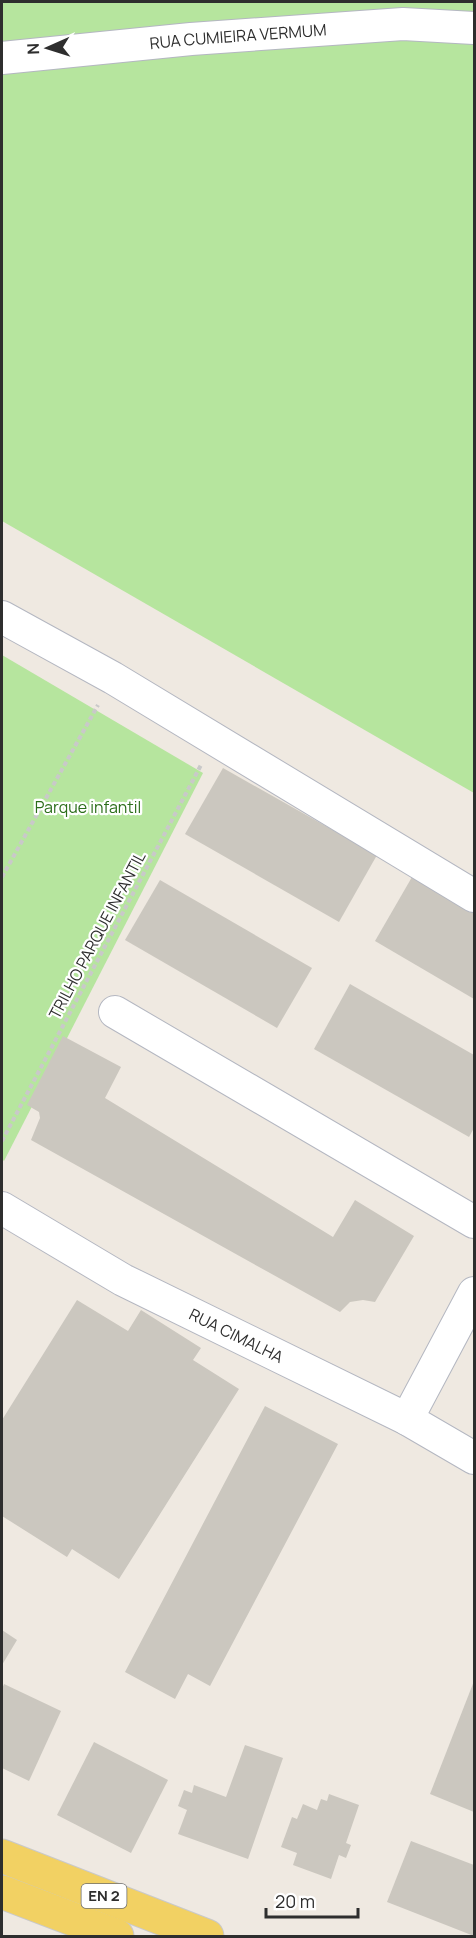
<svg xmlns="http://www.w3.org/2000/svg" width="476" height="1938" font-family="Manrope,sans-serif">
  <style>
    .green { fill: #b6e59e }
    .building { fill: #cbc7bf }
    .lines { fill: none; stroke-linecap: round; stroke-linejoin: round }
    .street-casing { stroke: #b4b7c1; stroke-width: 34 }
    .primary-casing { stroke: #c9c9c9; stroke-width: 35 }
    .path { stroke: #c9c9c9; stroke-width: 4; stroke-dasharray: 4.5 3; stroke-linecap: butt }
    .street { stroke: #fff; stroke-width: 32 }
    .primary { stroke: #f2d163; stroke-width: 33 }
    .labels { text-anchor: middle; stroke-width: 4.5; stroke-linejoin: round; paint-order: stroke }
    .shield { fill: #fff; stroke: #6d6d6d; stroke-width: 1.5 }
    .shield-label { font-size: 15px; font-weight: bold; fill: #2e2e2e }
    .street-label { font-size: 16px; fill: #2e2e2e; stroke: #fff }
    .park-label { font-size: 16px; fill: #2c6e1b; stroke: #fff }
  </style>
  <rect width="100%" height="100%" fill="#efe9e1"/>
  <g class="green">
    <polygon points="2,2 474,2 474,793 2,521"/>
    <polygon points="2,655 203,773 4,1161 2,1159"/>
  </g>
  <g class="building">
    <polygon points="223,768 377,855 339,922 185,834"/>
    <polygon points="412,877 474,913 474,999 375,941"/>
    <polygon points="160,880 312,968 277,1028 125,940"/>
    <polygon points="350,984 474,1055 474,1128 469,1137 314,1049"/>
    <polygon points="63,1036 121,1067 105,1098 333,1237 355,1200 414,1236 375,1302 363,1300 350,1302 340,1312 31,1140 40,1118 39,1112 27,1105"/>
    <polygon points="77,1300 128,1331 141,1310 201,1348 193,1360 239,1389 119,1579 72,1549 67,1557 2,1516 2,1420"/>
    <polygon points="265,1406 338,1444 210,1686 188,1674 175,1699 125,1672"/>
    <polygon points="2,1630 17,1640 2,1665"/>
    <polygon points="474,1681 474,1812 430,1794"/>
    <polygon points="4,1684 61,1711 29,1781 2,1768 2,1689"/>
    <polygon points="94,1742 168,1780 131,1853 57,1815"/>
    <polygon points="245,1745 283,1758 248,1859 178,1834 187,1810 178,1806 184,1790 192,1793 194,1785 226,1797"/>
    <polygon points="329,1794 359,1805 346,1843 351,1845 346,1858 339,1855 331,1879 293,1865 297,1853 281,1847 292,1817 297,1819 303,1804 317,1810 321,1799 327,1801"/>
    <polygon points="411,1841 474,1865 474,1936 387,1902"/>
  </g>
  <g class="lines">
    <defs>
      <g id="street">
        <path id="s1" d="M2 58 191 39 403 24 474 28"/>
        <polyline points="2,617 113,678 474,896"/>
        <polyline points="115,1012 474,1222"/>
        <path id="s2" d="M2 1208 123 1280 407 1419 474 1458"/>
        <polyline points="407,1419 474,1293"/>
      </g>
      <g id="primary">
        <polyline points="2,1856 207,1936"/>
        <polyline points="2,1892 117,1936"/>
      </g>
    </defs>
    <use href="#street" class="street-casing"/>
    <use href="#primary" class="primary-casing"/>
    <g class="path">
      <polyline points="2,877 98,705"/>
      <polyline points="2,1141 201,765"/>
    </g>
    <use href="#street" class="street"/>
    <use href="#primary" class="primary"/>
  </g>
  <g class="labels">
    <rect class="shield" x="81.5" y="1884" width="45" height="24" rx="4.5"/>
    <g class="shield-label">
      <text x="104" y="1901">EN 2</text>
    </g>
    <g class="street-label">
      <text dy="6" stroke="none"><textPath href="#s1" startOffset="237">RUA CUMIEIRA VERMUM</textPath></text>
      <text transform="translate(97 935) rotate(-62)" y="6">TRILHO PARQUE INFANTIL</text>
      <text dy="6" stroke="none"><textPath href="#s2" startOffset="267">RUA CIMALHA</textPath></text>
    </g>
    <g class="park-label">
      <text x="88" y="813">Parque infantil</text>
    </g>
  </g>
  <rect width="476" height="1938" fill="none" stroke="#2e2e2e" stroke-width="6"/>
  <g transform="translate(48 48) rotate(267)" stroke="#ffffff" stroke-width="4.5" paint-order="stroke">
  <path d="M0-4.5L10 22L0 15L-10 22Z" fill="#2e2e2e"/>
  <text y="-9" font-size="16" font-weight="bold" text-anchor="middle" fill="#2e2e2e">N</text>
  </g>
  <path d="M266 1908v9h92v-9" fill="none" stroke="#2e2e2e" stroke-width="3"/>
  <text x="275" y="1908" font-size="18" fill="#2e2e2e" stroke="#ffffff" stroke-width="4.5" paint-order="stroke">20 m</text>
</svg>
